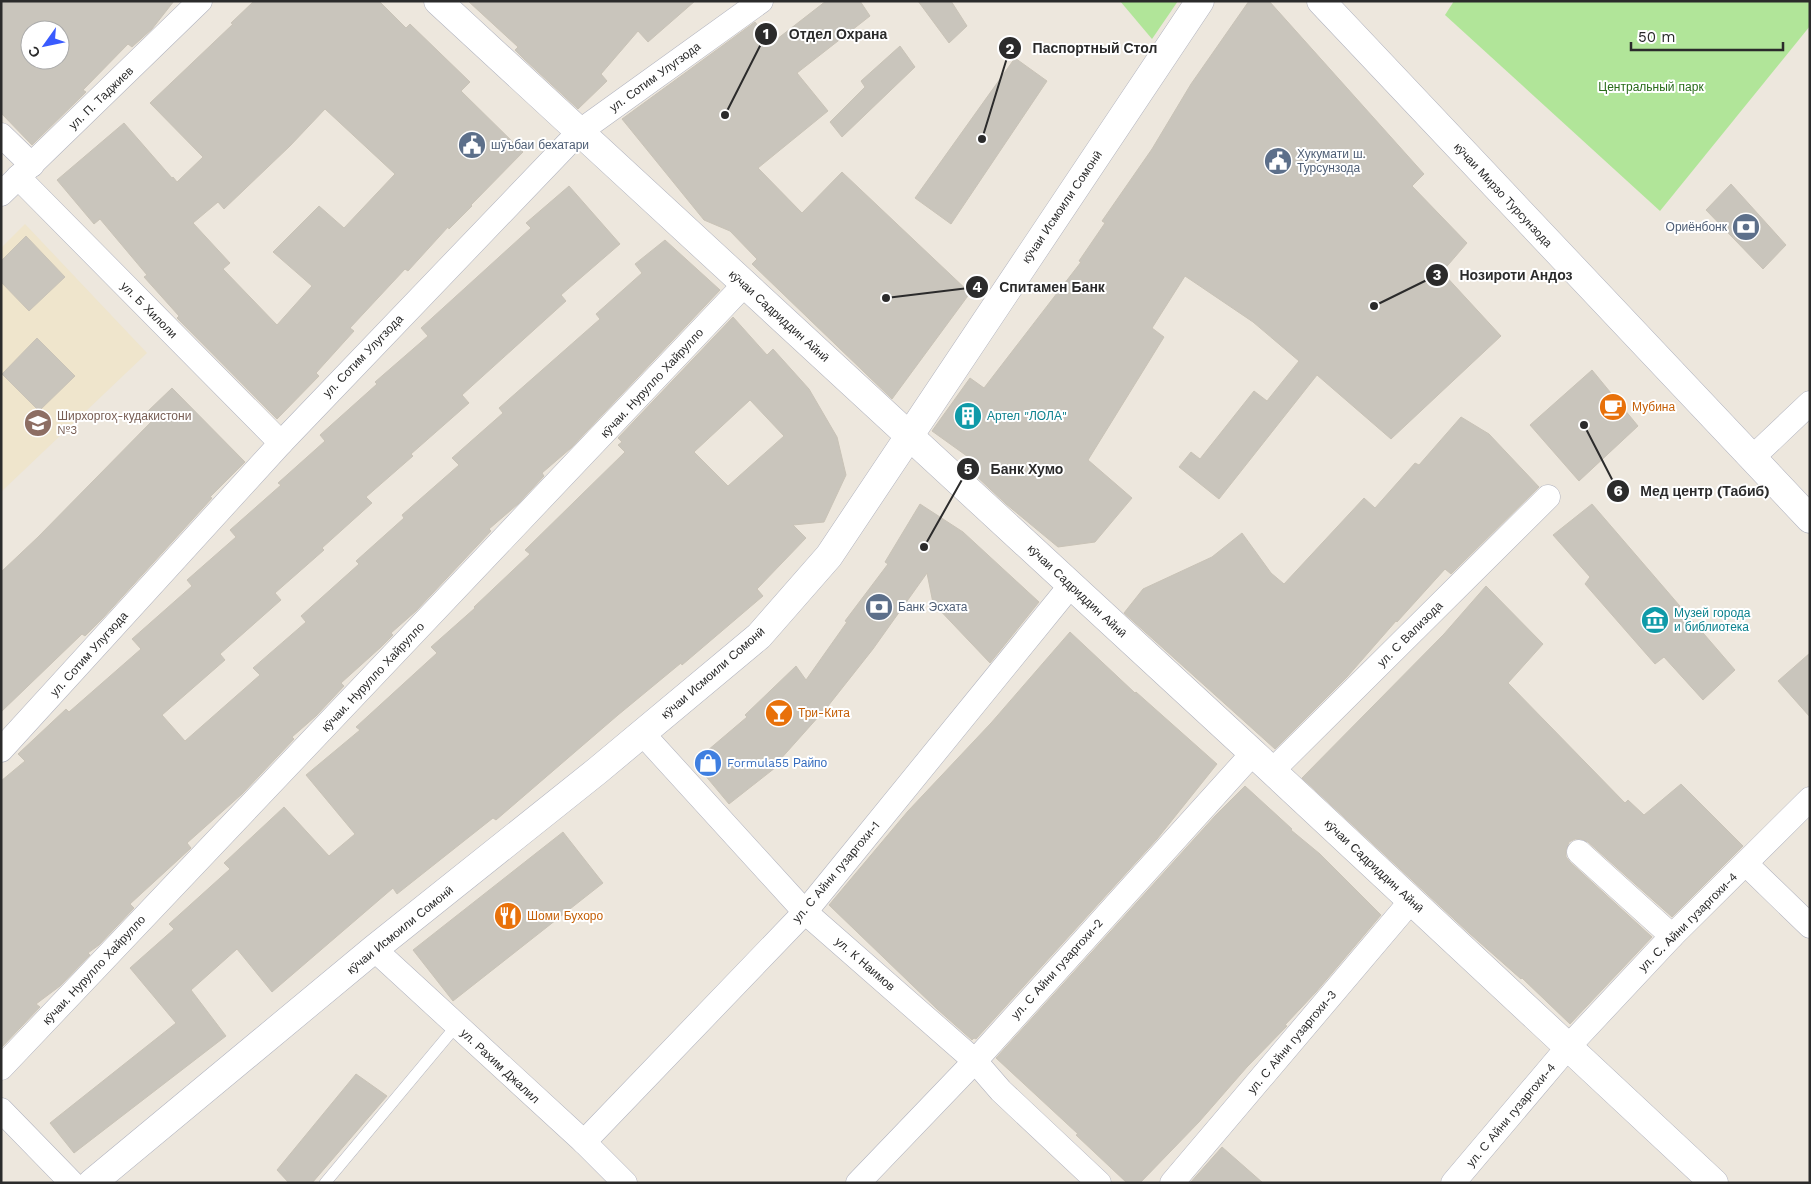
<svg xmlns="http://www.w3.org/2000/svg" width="1811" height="1184" font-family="'Work Sans',sans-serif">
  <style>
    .education { fill: #efe5cc }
    .green { fill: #b1e599 }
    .building { fill: #c9c5bc; stroke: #c9c3b7; fill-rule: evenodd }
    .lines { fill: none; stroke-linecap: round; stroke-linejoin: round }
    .lane-casing { stroke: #b1b3bf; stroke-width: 12 }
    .street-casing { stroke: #b1b3bf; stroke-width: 25 }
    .secondary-casing { stroke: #b1b3bf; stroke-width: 29 }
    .lane { stroke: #fff; stroke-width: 11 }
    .street { stroke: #fff; stroke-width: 24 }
    .secondary { stroke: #fff; stroke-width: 28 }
    .labels { text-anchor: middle; stroke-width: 4; stroke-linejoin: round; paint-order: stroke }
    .street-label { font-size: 12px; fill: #2b2b2b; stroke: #fff }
    .park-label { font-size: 12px; fill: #286b19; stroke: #fff }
    .service-label { font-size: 12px; fill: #4e5e75; stroke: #fff; text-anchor: start }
    .food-label { font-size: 12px; fill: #c56008; stroke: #fff; text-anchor: start }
    .education-label { font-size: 12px; fill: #785e54; stroke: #fff; text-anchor: start }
    .culture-label { font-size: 12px; fill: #0d838f; stroke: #fff; text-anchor: start }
    .shop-label { font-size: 12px; fill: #366cbe; stroke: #fff; text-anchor: start }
    .leader { fill: none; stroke: #2b2b2b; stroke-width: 2 }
    .callout-dot { fill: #2b2b2b; stroke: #fff; stroke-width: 2 }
    .mark-label { font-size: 15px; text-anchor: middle; font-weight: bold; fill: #fff }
    .callout-label { font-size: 14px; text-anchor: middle; font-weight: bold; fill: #2b2b2b; stroke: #fff; stroke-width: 4; stroke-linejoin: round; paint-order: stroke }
  </style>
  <rect width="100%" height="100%" fill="#ede7dd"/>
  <polygon class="education" points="25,224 147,353 1,492 1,248"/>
  <g class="green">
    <polygon points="1120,1 1178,1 1152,39"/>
    <polygon points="1454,1 1810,1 1810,26 1660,211 1445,15"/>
  </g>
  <g class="building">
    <path d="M1 1H174L152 29 132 47 128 44 83 90 86 92 32 145 1 113ZM30 30H60V60H30Z"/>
    <path d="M254 1H379L406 28 410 24 470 82 461 91 523 152 471 205 472 206 449 229 448 227 408 271 405 269 350 328 354 331 316 373 319 376 277 419 177 318 179 316 144 277 147 275 100 219 94 224 57 180 124 123 172 178 173 177 177 182 203 157 150 103 233 24 231 23ZM325 109 395 174 344 228 319 206 273 252 312 286 277 325 223 269 230 263 193 223 218 202 224 209 290 146Z"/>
    <polygon points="468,1 695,1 648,42 638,31 601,74 607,81 578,109 524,59 515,50 518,47"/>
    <polygon points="826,1 860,1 870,16 797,73 828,111 758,168 802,213 842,172 970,293 892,399 752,264 757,259 730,231 704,220 622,119 755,22 772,43"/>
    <polygon points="918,1 951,1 967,26 949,43"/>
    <polygon points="1249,1 1269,1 1424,174 1412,186 1467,243 1442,272 1501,336 1391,439 1317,375 1219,499 1179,467 1191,452 1200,459 1254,391 1267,401 1299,361 1253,322 1185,276 1152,328 1164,337 1088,460 1132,498 1095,542 1058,547 1006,504 973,473 978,464 932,431 970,378 984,388 1081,262 1079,261 1105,223 1102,221 1152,149 1191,84"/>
    <polygon points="900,46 915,67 842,137 830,122 865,87 861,81"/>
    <polygon points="1015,58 1047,81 951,224 915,198"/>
    <polygon points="1731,184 1786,245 1763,269 1706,210"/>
    <polygon points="569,186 620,244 561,295 566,301 462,395 469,403 411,454 413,456 366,497 372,503 322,548 324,550 275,593 281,600 220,654 225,660 162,715 185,741 260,675 253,668 306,622 301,616 359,564 356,561 404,518 402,515 459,465 452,458 503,413 499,408 600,319 596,314 642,273 635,264 665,240 720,290 571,448 542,473 544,476 518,504 489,529 491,531 416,611 391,633 393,635 381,647 341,683 344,686 316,716 292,737 294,739 242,794 187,843 191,848 130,904 134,908 99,945 88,953 90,955 60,986 36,1004 40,1007 1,1048 1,781 25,761 18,754 66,709 69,712 141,649 132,639 192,586 187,580 236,537 230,530 281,485 278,483 325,441 320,435 377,384 375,382 428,336 421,328 531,228 526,223"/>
    <polygon points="26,236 65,277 29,311 1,282 1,261"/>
    <path d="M733 317 767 355 773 349 809 389 837 437 846 475 824 522 793 525 806 538 757 589 763 596 682 665 681 663 618 715 496 820 493 818 397 894 393 888 272 992 237 949 191 990 226 1036 74 1153 50 1123 176 1023 130 968 174 929 169 924 230 869 224 863 284 807 329 856 355 834 306 775 360 730 356 727 437 653 431 647 475 608 474 607 530 554 525 550 625 452 618 445 622 442 618 438ZM750 400 784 436 728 486 694 452Z"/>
    <polygon points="37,338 75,376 39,411 2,374"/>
    <polygon points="1592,370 1638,426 1579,481 1530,425"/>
    <polygon points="172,388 245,462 210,497 212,498 103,618 85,636 82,634 1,712 1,572 38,537 153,420 146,413"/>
    <polygon points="1461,417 1489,434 1539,487 1451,574 1445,569 1397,622 1396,621 1347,677 1275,749 1124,613 1143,589 1212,557 1242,533 1271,573 1284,584 1364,498 1375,508 1415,463 1419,465"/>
    <polygon points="920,504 963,532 1039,602 990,663 933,603 927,573 873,649 828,706 778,762 780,764 729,804 694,762 747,717 745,715 796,666 806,680 847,622 845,621 888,564 885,562"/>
    <polygon points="1592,504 1735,670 1703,700 1664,657 1655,664 1585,584 1590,577 1553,535"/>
    <polygon points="1486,586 1543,644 1508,683 1625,803 1628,800 1644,815 1681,784 1743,846 1672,917 1588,842 1581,839 1575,839 1569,842 1566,850 1566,857 1570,862 1652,937 1570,1024 1522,978 1521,979 1469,933 1302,778 1444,634"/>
    <polygon points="1070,632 1135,693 1136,692 1217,764 1157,839 976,1039 974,1038 972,1040 937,1009 829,905 908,811 991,723"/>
    <polygon points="1810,653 1810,717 1778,681"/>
    <polygon points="1245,786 1292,829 1291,830 1320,854 1381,915 1316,992 1285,1025 1287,1026 1247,1067 1199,1122 1140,1183 1127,1183 1076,1135 1078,1134 996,1058 1215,816"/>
    <polygon points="563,832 603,883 453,1001 413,950"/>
    <polygon points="356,1074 387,1096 312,1183 289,1183 277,1170"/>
    <polygon points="1222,1147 1263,1183 1190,1183"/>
  </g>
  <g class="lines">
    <defs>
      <polyline id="lane" points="325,1183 457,1025"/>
      <g id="street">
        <polyline points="1,135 32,165"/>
        <polyline points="18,177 281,443"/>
        <polyline points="1,194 200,1"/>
        <polyline points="1752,458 1810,403"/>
        <polyline points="642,733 805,912 975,1061 1001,1091 1099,1183"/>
        <polyline points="1,750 281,443 579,132 761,1"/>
        <polyline points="1272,771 1548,497"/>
        <polyline points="1579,852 1672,936"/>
        <polyline points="1746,864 1810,926"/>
        <polyline points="374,949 584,1142 625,1183"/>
        <polyline points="1,1068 744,285"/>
        <polyline points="1,1110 72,1183"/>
        <polyline points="584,1142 805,912 1071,585"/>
        <polyline points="858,1183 975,1061 1253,753"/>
        <polyline points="1172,1183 1411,901"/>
        <polyline points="1453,1183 1568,1047 1672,936 1810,799"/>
      </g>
      <g id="secondary">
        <polyline points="438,1 1253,753 1714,1183"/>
        <polyline points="1321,1 1810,519"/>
        <polyline points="92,1183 374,949 597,771 759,636 829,556 1200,1"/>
      </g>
    </defs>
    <use href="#lane" class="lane-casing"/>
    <use href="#street" class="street-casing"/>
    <use href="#secondary" class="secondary-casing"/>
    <use href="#lane" class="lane"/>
    <use href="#street" class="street"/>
    <use href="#secondary" class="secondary"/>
  </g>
  <defs>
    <symbol id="civic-disc" viewBox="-11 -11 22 22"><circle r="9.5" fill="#5c6f8a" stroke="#fff"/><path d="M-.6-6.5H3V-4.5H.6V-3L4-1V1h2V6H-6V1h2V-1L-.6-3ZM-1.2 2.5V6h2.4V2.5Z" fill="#fff"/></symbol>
    <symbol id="bank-disc" viewBox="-11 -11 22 22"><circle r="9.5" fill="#5c6f8a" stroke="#fff"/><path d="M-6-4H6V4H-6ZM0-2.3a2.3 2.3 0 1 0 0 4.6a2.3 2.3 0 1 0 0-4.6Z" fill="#fff"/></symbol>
    <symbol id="cafe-disc" viewBox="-11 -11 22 22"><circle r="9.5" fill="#e8710a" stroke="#fff"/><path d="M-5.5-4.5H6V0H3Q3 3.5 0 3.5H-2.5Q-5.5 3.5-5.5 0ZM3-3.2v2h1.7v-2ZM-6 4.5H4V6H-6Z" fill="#fff"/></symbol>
    <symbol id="building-disc" viewBox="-11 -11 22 22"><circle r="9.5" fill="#0f9aa8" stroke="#fff"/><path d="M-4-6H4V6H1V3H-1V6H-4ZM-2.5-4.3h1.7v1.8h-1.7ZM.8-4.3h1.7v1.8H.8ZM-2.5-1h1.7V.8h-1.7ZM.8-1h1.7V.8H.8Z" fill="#fff"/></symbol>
    <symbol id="school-disc" viewBox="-11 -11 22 22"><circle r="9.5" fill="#8d6e63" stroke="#fff"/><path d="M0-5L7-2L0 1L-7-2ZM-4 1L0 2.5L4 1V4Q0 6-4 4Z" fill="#fff"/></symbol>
    <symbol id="museum-disc" viewBox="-11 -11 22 22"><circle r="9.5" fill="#0f9aa8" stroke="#fff"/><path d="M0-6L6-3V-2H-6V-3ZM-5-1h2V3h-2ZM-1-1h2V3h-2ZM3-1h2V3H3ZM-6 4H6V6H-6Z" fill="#fff"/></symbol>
    <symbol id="bar-disc" viewBox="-11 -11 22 22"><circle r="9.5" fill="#e8710a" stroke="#fff"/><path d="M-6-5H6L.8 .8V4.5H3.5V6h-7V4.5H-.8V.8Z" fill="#fff"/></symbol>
    <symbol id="shop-disc" viewBox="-11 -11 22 22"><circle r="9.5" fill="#3f7fe0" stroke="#fff"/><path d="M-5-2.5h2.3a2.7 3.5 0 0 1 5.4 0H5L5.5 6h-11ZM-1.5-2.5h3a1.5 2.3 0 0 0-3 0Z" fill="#fff"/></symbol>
    <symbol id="restaurant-disc" viewBox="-11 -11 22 22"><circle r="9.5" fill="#e8710a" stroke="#fff"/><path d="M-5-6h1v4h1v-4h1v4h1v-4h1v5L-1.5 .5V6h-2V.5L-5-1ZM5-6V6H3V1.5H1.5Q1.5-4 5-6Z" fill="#fff"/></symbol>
  </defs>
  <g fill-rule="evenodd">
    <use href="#civic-disc" x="456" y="129" width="32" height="32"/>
    <use href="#civic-disc" x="1262" y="145" width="32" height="32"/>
    <use href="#bank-disc" x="1730" y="211" width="32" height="32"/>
    <use href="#cafe-disc" x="1597" y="391" width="32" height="32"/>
    <use href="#building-disc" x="952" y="400" width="32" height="32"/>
    <use href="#school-disc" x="22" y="407" width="32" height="32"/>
    <use href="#bank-disc" x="863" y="591" width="32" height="32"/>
    <use href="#museum-disc" x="1639" y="604" width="32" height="32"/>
    <use href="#bar-disc" x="763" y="697" width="32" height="32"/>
    <use href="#shop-disc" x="692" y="747" width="32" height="32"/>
    <use href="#restaurant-disc" x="492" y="900" width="32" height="32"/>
  </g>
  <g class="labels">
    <g class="street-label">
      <text transform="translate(655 77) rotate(-36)" y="4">ул. Сотим Улугзода</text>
      <text transform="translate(101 98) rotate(-44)" y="4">ул. П. Таджиев</text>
      <text transform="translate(1503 195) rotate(47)" y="4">кӯчаи Мирзо Турсунзода</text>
      <text transform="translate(1062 207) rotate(-56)" y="4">кӯчаи Исмоили Сомонӣ</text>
      <text transform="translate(149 310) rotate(45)" y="4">ул. Б Хилоли</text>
      <text transform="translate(779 316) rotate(42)" y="4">кӯчаи Садриддин Айнӣ</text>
      <text transform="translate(363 356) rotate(-46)" y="4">ул. Сотим Улугзода</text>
      <text transform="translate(652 383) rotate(-47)" y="4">кӯчаи. Нурулло Хайрулло</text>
      <text transform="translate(1077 591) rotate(43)" y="4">кӯчаи Садриддин Айнӣ</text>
      <text transform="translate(1410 634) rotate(-45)" y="4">ул. С Вализода</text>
      <text transform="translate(89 654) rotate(-48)" y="4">ул. Сотим Улугзода</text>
      <text transform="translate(713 673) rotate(-41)" y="4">кӯчаи Исмоили Сомонӣ</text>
      <text transform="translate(373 677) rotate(-47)" y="4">кӯчаи. Нурулло Хайрулло</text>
      <text transform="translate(1374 866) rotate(43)" y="4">кӯчаи Садриддин Айнӣ</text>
      <text transform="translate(836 872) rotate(-50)" y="4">ул. С Айни гузаргохи-1</text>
      <text transform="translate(1688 922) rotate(-45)" y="4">ул. С. Айни гузаргохи-4</text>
      <text transform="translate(400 930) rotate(-39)" y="4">кӯчаи Исмоили Сомонӣ</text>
      <text transform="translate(865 964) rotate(41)" y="4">ул. К Наимов</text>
      <text transform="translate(1057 969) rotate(-48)" y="4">ул. С Айни гузаргохи-2</text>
      <text transform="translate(94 970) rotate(-47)" y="4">кӯчаи. Нурулло Хайрулло</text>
      <text transform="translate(1292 1042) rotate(-50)" y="4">ул. С Айни гузаргохи-3</text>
      <text transform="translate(500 1066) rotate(43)" y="4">ул. Рахим Джалил</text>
      <text transform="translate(1511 1115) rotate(-50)" y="4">ул. С Айни гузаргохи-4</text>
    </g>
    <g class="park-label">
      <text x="1651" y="91">Центральный парк</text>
    </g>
    <g class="service-label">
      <text x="491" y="149">шӯъбаи бехатари</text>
      <text x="1297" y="158">Хукумати ш.<tspan x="1297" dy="14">Турсунзода</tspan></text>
      <text x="1727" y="231" text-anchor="end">Ориёнбонк</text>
      <text x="898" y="611">Банк Эсхата</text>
    </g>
    <g class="food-label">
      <text x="1632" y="411">Мубина</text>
      <text x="798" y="717">Три-Кита</text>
      <text x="527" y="920">Шоми Бухоро</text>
    </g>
    <g class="education-label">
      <text x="57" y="420">Ширхоргоҳ-кудакистони<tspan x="57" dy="14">№3</tspan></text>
    </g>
    <g class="culture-label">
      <text x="987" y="420">Артел "ЛОЛА"</text>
      <text x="1674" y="617">Музей города<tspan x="1674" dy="14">и библиотека</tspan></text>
    </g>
    <g class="shop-label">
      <text x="727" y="767">Formula55 Райпо</text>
    </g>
  </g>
  <path class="leader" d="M725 115L766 34M982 139L1010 48M1374 306L1437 275M886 298L977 287M924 547L968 469M1584 425L1618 491"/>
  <g class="callout-dot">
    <circle cx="725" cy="115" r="5"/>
    <circle cx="982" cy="139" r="5"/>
    <circle cx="1374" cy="306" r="5"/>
    <circle cx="886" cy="298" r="5"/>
    <circle cx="924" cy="547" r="5"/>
    <circle cx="1584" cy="425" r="5"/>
    <circle cx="766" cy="34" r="12"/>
    <circle cx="1010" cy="48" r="12"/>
    <circle cx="1437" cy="275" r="12"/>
    <circle cx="977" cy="287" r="12"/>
    <circle cx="968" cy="469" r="12"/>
    <circle cx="1618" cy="491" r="12"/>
  </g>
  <g class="mark-label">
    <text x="766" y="39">1</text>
    <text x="1010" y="54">2</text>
    <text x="1437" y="280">3</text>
    <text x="977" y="292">4</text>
    <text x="968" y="474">5</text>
    <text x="1618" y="496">6</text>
  </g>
  <g class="callout-label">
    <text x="838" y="39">Отдел Охрана</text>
    <text x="1095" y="53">Паспортный Стол</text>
    <text x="1516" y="280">Нозироти Андоз</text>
    <text x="1052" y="292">Спитамен Банк</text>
    <text x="1027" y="474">Банк Хумо</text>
    <text x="1705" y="496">Мед центр (Табиб)</text>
  </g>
  <rect width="1811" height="1184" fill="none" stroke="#2b2b2b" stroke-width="5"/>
  <g transform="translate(45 45) rotate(237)"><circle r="24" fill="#ffffff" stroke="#aaaaaa"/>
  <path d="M0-4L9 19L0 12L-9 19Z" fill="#3a5bfe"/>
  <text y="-8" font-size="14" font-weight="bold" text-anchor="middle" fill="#2b2b2b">С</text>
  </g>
  <path d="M1631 42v8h152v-8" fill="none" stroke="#2b2b2b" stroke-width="2.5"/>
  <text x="1638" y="42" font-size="15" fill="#2b2b2b" stroke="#ffffff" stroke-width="4" paint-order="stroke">50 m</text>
</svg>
